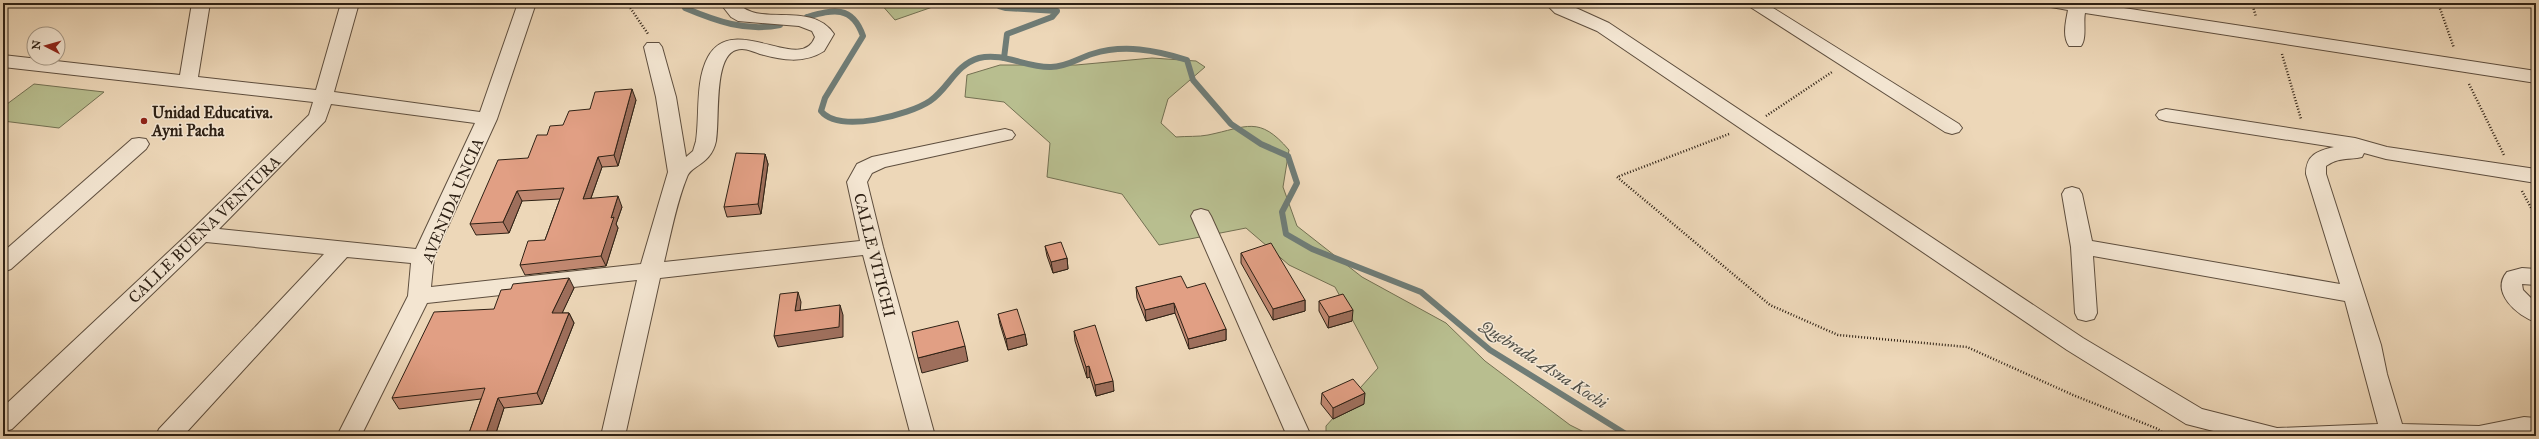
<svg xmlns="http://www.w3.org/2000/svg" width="2539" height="439" font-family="'IM FELL Great Primer',serif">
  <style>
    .green { fill: #b8be8f; stroke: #737052 }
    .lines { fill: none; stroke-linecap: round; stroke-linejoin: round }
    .stream { stroke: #6f7c76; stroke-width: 6 }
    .minor-casing { stroke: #5e4e3e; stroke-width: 2 }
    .path { stroke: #2e2115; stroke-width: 2.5; stroke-dasharray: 1 2; stroke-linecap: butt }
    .minor { fill: #f3e5d1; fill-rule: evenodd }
    .wall { fill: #c28972; stroke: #2e2115 }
    .shaded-wall { fill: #9e6f5c; stroke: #2e2115 }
    .building { fill: #e19f84; stroke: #2e2115 }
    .poi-dot { fill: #8f2418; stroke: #f3e5d1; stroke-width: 1.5 }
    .labels { text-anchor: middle; stroke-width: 3; stroke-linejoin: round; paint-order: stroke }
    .poi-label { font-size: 16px; font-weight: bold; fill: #2e2115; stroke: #f3e5d1; text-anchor: start }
    .street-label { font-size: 16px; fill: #2e2115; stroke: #f3e5d1 }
    .water-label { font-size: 17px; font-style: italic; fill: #4f4e46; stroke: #f3e5d1 }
  </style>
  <rect width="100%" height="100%" fill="#edd7b8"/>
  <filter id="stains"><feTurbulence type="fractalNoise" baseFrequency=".005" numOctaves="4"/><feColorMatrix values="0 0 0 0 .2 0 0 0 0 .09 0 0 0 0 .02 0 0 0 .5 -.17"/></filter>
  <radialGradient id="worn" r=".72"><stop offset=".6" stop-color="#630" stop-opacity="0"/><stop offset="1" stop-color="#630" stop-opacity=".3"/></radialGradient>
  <g class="green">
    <polygon points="880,3 944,3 895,20"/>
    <path d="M1152 58 1196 61 1205 67 1168 99 1161 123 1176 137C1187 136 1198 137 1208 135 1247 127 1259 115 1289 150L1283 187 1297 226 1362 277 1446 323 1485 361 1570 425 1592 436H1326V426L1378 368 1335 287 1289 265 1246 228 1159 245 1122 194 1047 177 1050 143 1004 102 965 97 967 75 1000 65H1076Z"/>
    <polygon points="34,84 104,92 59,128 3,121 3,107"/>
  </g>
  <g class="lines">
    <g class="stream">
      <path d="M683 3 685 8C716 21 746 32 780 25"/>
      <polyline points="1000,3 999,6 1006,8 1057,11 1052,17 1007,34 1004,58"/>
      <path d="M807 17C832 10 852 4 863 36L825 98 821 111C839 134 909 115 930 101 949 88 955 65 979 58 1003 52 1027 68 1051 67 1066 67 1079 58 1092 54 1124 44 1155 50 1187 60L1193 80 1231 124 1261 144 1288 156 1297 183 1282 212 1286 234 1312 249 1421 292 1490 350 1629 436"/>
    </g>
    <defs>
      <g id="minor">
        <path d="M192 3H210L198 77 316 90 341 3H359L334 92 480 112 518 3H536L497 119 434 257 431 287 641 264 668 172 656 97 644 47 647 43H659L662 47 676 97 686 157 693 151 696 141C700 115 695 81 708 57 733 11 801 75 815 37L812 31 799 26 738 21 731 17 720 3H738C759 28 811 0 834 34L824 51C804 64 781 60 760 54 752 51 744 47 736 50 713 57 720 120 716 141 711 165 691 165 687 177 676 204 671 234 664 262L860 241 847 182 857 164 872 157 1005 129 1012 131 1015 135 1012 139 885 167 872 173 867 182 883 247 935 436H911L863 255 660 278 625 436H601L637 280 427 303 361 436H337L408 296 411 263 347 257 183 436H156L159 429 324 254 206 242 12 429 3 432V407L193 229 309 115 313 102 3 67V55L180 75ZM331 104 475 123 416 249 219 229 325 121Z"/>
        <path d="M1545 3H1565L1609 23 2083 338 2202 409 2277 428 2378 424 2345 301 2093 256 2097 313 2094 319 2086 321 2078 319 2075 313 2071 247 2062 194 2065 189 2072 187 2079 189 2082 194 2092 241 2340 284 2306 174C2306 155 2317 151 2334 147L2166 121 2159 119 2156 115 2159 111 2166 109 2355 138 2387 147 2536 169V183L2386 159 2364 153 2362 157C2349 160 2338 157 2326 166V174L2381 345 2387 374 2402 424 2479 426 2524 417 2536 418V436H2233L2186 424 2067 350 1597 31 1555 13Z"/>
        <polygon points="1744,3 1765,3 1959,124 1962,128 1959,132 1952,134 1945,132"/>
        <path d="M2048 3H2091L2536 71V83L2085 13C2083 22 2087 38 2081 46H2069C2062 36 2066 21 2068 10L2051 7Z"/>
        <polygon points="139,138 146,139 149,144 146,149 11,269 3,272 3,252 132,139"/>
        <polygon points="1201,209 1208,211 1211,216 1311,436 1287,436 1191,216 1194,211"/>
        <path d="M2522 268 2536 269V285L2522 284 2523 290 2536 303V322C2517 316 2490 292 2507 272Z"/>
      </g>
    </defs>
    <use href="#minor" class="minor-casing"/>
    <g class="path">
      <polyline points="627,3 648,34"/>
      <polyline points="2252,3 2256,17"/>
      <polyline points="2438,3 2454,48"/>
      <polyline points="2282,54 2301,119"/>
      <polyline points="2469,84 2504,155"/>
      <polyline points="1766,116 1832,72"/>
      <polyline points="1729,134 1617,177 1770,305 1838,335 1967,347 2073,395 2158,429 2167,436"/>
      <polyline points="2522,191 2536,217"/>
    </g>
    <use href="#minor" class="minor"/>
  </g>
  <g class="wall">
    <polygon points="636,100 618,166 602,167 591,198 622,207 616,224 618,228 606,266 525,275 520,265 545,240 560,199 522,201 509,233 476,235 470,224 528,158 547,135 590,109"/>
    <polygon points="765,154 768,164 761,214 727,217 724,207"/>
    <polygon points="1045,246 1067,258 1068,269 1053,273 1047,256"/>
    <polygon points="1241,253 1305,300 1305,311 1273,320 1241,263"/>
    <polygon points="1136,287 1187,288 1226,329 1226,340 1189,349 1175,313 1146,321 1137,298"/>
    <polygon points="574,288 562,313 569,313 574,323 542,404 504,408 495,436 468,436 481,399 399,409 392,398 494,309"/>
    <polygon points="1319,301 1352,321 1328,328 1319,311"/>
    <polygon points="998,314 1025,334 1027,345 1008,350 1000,324"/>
    <polygon points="1074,331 1114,391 1096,396 1090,377 1087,378 1075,341"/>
    <polygon points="1322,393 1364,404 1333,419 1321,404"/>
  </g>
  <g class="shaded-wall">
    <polygon points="632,89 636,100 618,166 614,155"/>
    <polygon points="765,154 768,164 761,214 758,204"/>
    <polygon points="598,157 602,167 587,209 583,199"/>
    <polygon points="517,191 522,201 509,233 503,222"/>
    <polygon points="618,196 622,207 616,224 618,228 606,266 601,256 611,218"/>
    <polygon points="1067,258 1068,269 1053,273 1051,262"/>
    <polygon points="569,278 574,288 557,324 552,313"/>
    <polygon points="798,292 801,302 799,322 795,311"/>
    <polygon points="1305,300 1305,311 1273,320 1273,309"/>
    <polygon points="1174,303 1175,313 1146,321 1145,310"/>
    <polygon points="840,305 843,315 843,337 778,347 774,336"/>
    <polygon points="1353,310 1352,321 1328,328 1329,317"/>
    <polygon points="569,313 574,323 542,404 537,393"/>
    <polygon points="1226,329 1226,340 1189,349 1188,339"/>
    <polygon points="1025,334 1027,345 1008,350 1006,339"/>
    <polygon points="965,346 968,361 922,373 918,358"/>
    <polygon points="1089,366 1090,377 1087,378 1086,367"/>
    <polygon points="1113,381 1114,391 1096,396 1095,385"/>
    <polygon points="1365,393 1364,404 1333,419 1333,408"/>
    <polygon points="498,398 504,408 495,436 485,436"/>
  </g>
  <g class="building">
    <polygon points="632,89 614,155 598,157 583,199 618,196 611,218 614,217 601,256 520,265 528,241 545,240 564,188 517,191 503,222 470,224 498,160 528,158 537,135 547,135 550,126 563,125 569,111 590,109 595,92"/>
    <polygon points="736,153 765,154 758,204 724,207"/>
    <polygon points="1061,242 1067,258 1051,262 1045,246"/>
    <polygon points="1271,243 1305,300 1273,309 1241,253"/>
    <polygon points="1181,276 1187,288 1205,283 1226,329 1188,339 1174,303 1145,310 1136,287"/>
    <polygon points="569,278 552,313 569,313 537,393 498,398 485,436 468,436 485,388 392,398 434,312 494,309 501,290 511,289 513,284"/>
    <polygon points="798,292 795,311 840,305 839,327 774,336 780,294"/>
    <polygon points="1343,294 1353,310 1329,317 1319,301"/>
    <polygon points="1017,309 1025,334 1006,339 998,314"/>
    <polygon points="958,321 965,346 918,358 912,332"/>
    <polygon points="1095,325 1113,381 1095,385 1089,366 1086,367 1074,331"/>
    <polygon points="1353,379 1365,393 1333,408 1322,393"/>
  </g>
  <circle class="poi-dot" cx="144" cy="121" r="4"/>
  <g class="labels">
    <g class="poi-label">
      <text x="152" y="118">Unidad Educativa.<tspan x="152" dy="18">Ayni Pacha</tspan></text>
    </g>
    <g class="street-label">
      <text transform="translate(452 200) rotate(-67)" y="6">AVENIDA UNCIA</text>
      <text transform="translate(204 229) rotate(-44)" y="6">CALLE BUENA VENTURA</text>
      <text transform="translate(875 255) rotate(76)" y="6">CALLE VITICHI</text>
    </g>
    <g class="water-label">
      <text transform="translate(1544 364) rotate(33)" y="6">Quebrada Asna Kochi</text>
    </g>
  </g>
  <rect width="2539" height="439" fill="none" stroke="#edd7b8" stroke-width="16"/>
  <rect x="4" y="4" width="2531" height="431" fill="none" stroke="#2e2115" stroke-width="2"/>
  <rect x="8" y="8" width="2523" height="423" fill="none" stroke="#2e2115"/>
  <g transform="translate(46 46) rotate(276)"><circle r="19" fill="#f3e5d1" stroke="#a49786"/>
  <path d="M0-3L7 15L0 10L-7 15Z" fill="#8f2418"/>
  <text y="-6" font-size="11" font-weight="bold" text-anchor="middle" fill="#2e2115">N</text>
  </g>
  <rect width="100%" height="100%" filter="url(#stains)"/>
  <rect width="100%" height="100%" fill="url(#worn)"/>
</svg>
